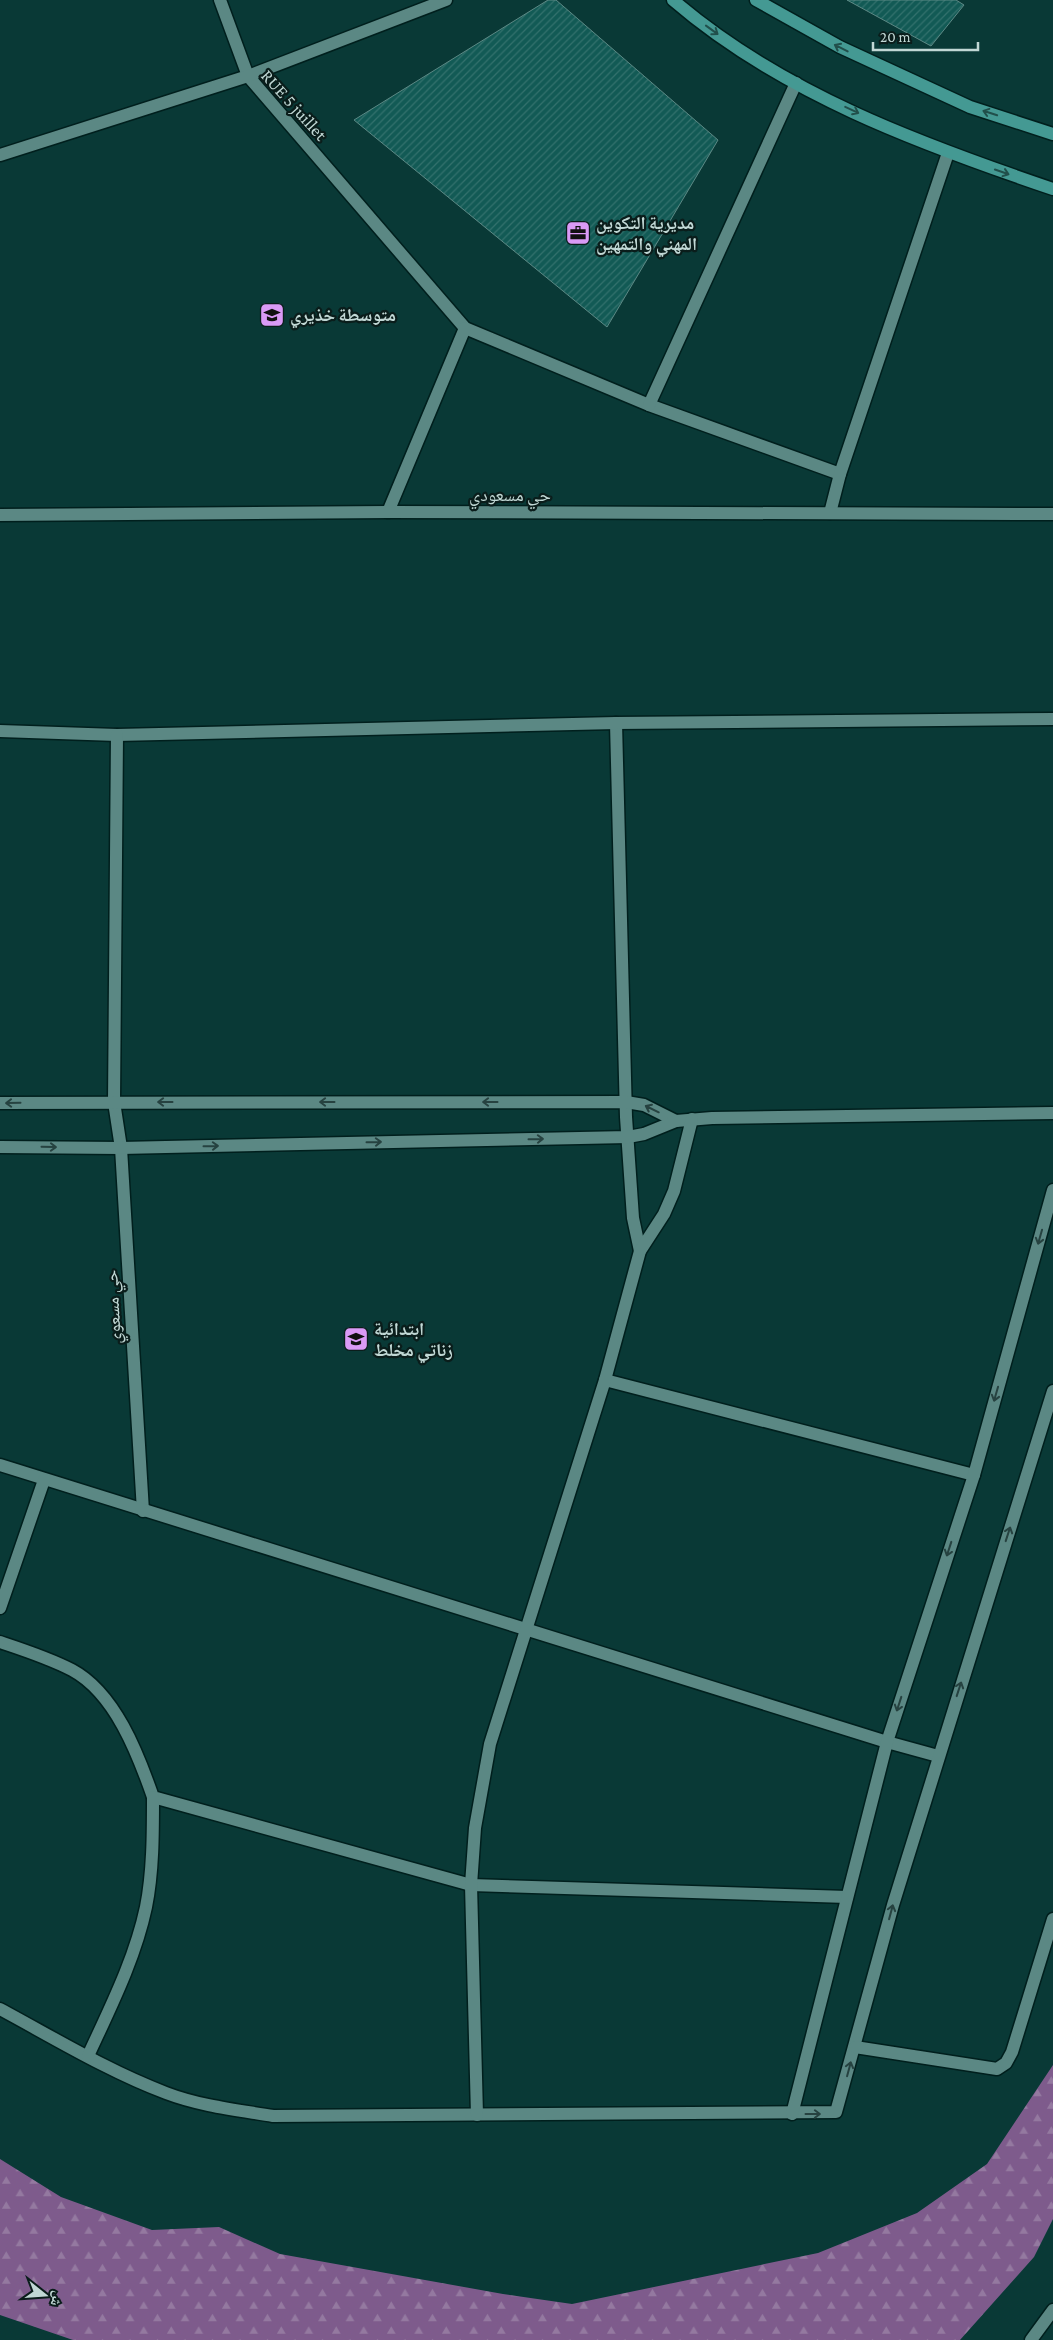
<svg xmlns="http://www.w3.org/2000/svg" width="1053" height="2340" font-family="'Crimson Pro','Noto Naskh Arabic',serif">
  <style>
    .forest { fill: url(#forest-firs) }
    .building { fill: url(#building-hatch); stroke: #5c8985 }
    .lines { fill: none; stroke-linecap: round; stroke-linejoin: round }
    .minor-casing { stroke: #001f1d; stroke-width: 15 }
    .major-casing { stroke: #001f1d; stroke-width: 15 }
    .minor { stroke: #5b8884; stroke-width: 12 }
    .major { stroke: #449993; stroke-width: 12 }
    .oneway { stroke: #214f4b }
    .oneway2 { stroke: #264240 }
    .labels { text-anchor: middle; stroke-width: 4.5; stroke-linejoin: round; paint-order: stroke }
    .street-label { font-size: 18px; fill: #c1d8d5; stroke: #0a1d1b }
    .poi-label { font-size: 18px; font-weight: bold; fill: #c1d8d5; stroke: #0a1d1b; text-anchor: start }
  </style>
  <defs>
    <pattern id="forest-firs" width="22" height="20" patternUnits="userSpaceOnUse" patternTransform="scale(1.25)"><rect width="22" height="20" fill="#7e5b8c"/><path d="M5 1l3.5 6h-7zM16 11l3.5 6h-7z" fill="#9479a0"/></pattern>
    <pattern id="building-hatch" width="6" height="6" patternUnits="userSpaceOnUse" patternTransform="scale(1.25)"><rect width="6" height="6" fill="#125a55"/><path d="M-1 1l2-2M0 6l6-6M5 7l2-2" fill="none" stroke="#33716d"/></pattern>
  </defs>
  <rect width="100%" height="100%" fill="#093936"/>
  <polygon class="forest" points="1053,2065 1053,2219 1034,2257 960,2340 73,2340 0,2315 0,2159 61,2197 152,2230 219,2227 280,2254 503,2294 572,2304 818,2253 917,2213 987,2164"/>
  <g class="building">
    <polygon points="548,0 556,0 718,140 607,327 354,120"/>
    <polygon points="847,0 956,0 964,5 931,46"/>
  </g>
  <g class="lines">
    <defs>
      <g id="minor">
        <polyline points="220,0 248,76 465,328 649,405 840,474"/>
        <polyline points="0,155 248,76 446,0"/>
        <polyline points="649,405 796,83"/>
        <polyline points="388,512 465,328"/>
        <polyline points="830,513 840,474 948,153"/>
        <polyline points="0,515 388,512 1053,514"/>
        <polyline points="616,723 626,1117 633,1218 640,1251"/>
        <polyline points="0,731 117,735 616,723 1053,719"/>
        <polyline points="117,735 114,1102 121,1148 143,1511"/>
        <polyline points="0,1103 626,1102 644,1105 676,1121"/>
        <polyline points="0,1147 121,1148 628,1137 644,1134 676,1121 712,1118 1053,1113"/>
        <polyline points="605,1380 974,1475"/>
        <polyline points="0,1465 887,1742 938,1756"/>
        <polyline points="0,1608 44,1480"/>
        <path d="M0 1642C24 1650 49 1658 72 1670 115 1693 138 1754 153 1797L471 1885 847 1897"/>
        <path d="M0 2009C54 2038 108 2071 166 2093 200 2106 237 2110 273 2116L836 2112 893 1905 1053 1391"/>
        <polyline points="855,2047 997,2069 1006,2063 1012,2052 1053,1919"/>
        <path d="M88 2056C110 2008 135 1959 146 1907 153 1872 153 1833 153 1797"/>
        <polyline points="792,2114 887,1742 974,1475 1053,1190"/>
        <polyline points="477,2115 471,1885 475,1828 490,1744 605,1380 640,1251 664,1214 674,1191 692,1119"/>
        <polyline points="1031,2340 1053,2310"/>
      </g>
      <g id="major">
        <path d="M673 0C781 93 920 144 1053 189"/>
        <polyline points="756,0 840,47 970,107 1053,134"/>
      </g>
    </defs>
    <use href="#minor" class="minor-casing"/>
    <use href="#major" class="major-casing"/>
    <use href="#minor" class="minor"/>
    <use href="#major" class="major"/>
  </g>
  <defs><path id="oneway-shaft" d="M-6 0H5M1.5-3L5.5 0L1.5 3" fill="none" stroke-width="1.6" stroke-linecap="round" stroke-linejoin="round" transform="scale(1.25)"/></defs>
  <g class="oneway">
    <use href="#oneway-shaft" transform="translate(712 30) rotate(36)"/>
    <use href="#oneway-shaft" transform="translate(841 48) rotate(-153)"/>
    <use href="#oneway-shaft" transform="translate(852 110) rotate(25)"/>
    <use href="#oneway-shaft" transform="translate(990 113) rotate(-162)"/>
    <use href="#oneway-shaft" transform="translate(1002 172) rotate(19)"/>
  </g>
  <g class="oneway2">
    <use href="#oneway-shaft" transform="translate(165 1102) rotate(-180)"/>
    <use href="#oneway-shaft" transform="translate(327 1102) rotate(-180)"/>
    <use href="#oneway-shaft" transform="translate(490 1102) rotate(-180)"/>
    <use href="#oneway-shaft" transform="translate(13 1103) rotate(179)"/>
    <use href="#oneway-shaft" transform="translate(652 1109) rotate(-154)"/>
    <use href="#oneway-shaft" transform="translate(536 1139) rotate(-1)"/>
    <use href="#oneway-shaft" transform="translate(374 1142) rotate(-1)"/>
    <use href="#oneway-shaft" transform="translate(211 1146) rotate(-1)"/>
    <use href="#oneway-shaft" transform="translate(49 1147) rotate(1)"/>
    <use href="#oneway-shaft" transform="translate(1040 1237) rotate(106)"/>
    <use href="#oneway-shaft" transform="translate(996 1394) rotate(106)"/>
    <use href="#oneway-shaft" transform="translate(1008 1534) rotate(-72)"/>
    <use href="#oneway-shaft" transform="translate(949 1549) rotate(108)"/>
    <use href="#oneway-shaft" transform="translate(959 1689) rotate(-72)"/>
    <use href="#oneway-shaft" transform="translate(899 1704) rotate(108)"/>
    <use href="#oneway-shaft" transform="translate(891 1912) rotate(-75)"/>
    <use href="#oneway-shaft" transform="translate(849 2069) rotate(-75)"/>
    <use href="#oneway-shaft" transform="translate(813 2114)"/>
  </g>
  <defs>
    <symbol id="office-square" viewBox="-11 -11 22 22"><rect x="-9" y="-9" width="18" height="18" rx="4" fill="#da9af6" stroke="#0a1d1b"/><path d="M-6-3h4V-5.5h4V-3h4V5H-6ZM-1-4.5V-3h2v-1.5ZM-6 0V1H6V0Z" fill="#111"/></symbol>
    <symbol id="school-square" viewBox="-11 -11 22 22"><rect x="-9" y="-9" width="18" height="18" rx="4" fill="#da9af6" stroke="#0a1d1b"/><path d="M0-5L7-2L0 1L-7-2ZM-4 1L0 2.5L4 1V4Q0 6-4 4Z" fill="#111"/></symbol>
  </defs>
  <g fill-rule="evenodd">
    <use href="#office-square" x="564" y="219" width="28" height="28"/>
    <use href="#school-square" x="258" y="301" width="28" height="28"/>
    <use href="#school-square" x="342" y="1325" width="28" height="28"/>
  </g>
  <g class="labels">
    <g class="street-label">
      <text transform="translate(294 105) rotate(48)" y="6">RUE 5 juillet</text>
      <text x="510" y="501">حي مسعودي</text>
      <text transform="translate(113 1307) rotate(-93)" y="6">حي مسعوي</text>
    </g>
    <g class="poi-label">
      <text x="596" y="229">مديرية التكوين<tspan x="596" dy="21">المهني والتمهين</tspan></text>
      <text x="290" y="321">متوسطة خذيري</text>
      <text x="374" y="1335">ابتدائية<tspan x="374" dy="21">زناتي مخلط</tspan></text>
    </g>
  </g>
  <g transform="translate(45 2295) rotate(107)" stroke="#0a1d1b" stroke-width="4" paint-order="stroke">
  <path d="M0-4L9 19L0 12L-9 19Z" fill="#c1d8d5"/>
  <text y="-8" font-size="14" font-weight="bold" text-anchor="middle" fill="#c1d8d5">ش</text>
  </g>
  <path d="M873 42v8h105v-8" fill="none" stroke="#c1d8d5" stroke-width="2.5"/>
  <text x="880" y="42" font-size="15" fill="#c1d8d5" stroke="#0a1d1b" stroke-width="4" paint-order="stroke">20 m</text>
</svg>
